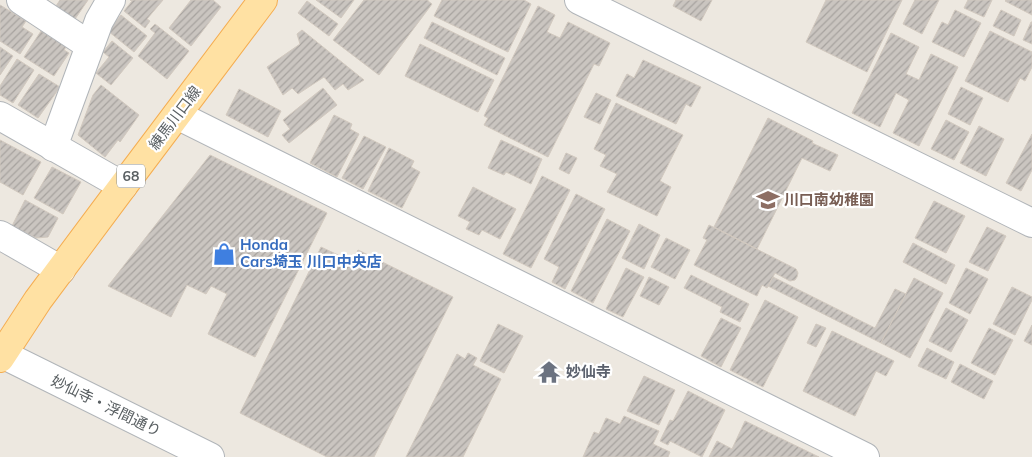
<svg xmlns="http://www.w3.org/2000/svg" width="1032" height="457" font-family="Mulish,'Noto Sans JP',sans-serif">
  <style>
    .building { fill: url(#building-hatch); stroke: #d2c9bf }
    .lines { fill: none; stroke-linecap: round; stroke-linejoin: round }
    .minor-casing { stroke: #b1b5b9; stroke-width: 30 }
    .major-casing { stroke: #f5ad51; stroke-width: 30 }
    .minor { stroke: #fff; stroke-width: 28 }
    .major { stroke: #ffe1a3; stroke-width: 28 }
    .labels { text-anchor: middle; stroke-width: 4.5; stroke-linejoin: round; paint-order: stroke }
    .shield { fill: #fff; stroke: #8b8f91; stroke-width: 1 }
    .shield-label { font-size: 14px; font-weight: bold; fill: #595f62 }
    .street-label { font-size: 15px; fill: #595f62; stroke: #fff }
    .education-label { font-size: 15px; font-weight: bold; fill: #785e54; stroke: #fff; text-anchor: start }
    .shop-label { font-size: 15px; font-weight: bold; fill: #366cbe; stroke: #fff; text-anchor: start }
    .worship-label { font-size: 15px; font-weight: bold; fill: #5b616d; stroke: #fff; text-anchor: start }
  </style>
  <defs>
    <pattern id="building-hatch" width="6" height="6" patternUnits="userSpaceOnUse" patternTransform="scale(1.25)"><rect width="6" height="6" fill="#cac5c0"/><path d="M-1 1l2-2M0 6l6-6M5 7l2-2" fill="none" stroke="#a7a39f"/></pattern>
  </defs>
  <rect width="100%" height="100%" fill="#ede8e0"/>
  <g class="building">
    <polygon points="60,0 88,0 75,19 56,6"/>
    <polygon points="130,0 163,0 147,19 150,21 145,28 124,11 132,1"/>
    <polygon points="191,0 213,0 221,7 191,46 169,28"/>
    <polygon points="316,0 354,0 341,18"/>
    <polygon points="364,0 428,0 428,1 432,4 379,75 333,40"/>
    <polygon points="442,0 524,0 531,4 508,52 434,16"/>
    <polygon points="676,0 712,0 701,21 673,6"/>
    <polygon points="826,0 902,0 867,72 806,42"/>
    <polygon points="915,0 939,0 922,34 903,24"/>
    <polygon points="968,0 992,0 984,17 964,8"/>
    <polygon points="1006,0 1032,0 1032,15 1005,1"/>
    <polygon points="307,1 338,24 329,36 298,13"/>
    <polygon points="0,5 26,21 22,27 33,34 20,54 0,41"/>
    <polygon points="538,6 555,15 547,32 560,38 568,22 610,43 599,66 594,64 548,157 484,125 488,118 484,116"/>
    <polygon points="955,10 981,23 964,57 932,42 942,22 948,25"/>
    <polygon points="1001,10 1021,20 1014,36 993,26"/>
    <polygon points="121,15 147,36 134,52 108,31"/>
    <polygon points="432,22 505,58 497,75 424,38"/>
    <polygon points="1031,22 1032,22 1032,44 1023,40"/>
    <polygon points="155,24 189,51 167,79 138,56 155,33 150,29"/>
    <polygon points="302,30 364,80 348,90 343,84 335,90 324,77 298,94 292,88 283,95 267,67 300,44 297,34"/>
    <polygon points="41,31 66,47 64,50 69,53 54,76 24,57"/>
    <polygon points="990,31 1032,52 1032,67 1025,81 1020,78 1008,102 965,81"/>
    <polygon points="891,33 919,47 906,74 919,80 931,54 958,67 919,146 893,133 909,100 896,93 880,127 852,113"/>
    <polygon points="112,41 133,58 111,85 96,73 109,57 103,52"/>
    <polygon points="420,44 494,80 478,112 405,76"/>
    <polygon points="0,47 13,56 0,75"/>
    <polygon points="17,59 34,70 13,103 0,95 0,86"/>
    <polygon points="643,60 701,87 691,107 686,104 676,124 616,96 627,74 634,78"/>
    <polygon points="39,74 60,87 38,118 18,105"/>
    <polygon points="101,85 139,115 120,142 118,140 105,157 78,135 93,95"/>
    <polygon points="961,87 983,98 970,125 948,114"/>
    <polygon points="323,88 337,105 289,143 282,135 290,129 283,120"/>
    <polygon points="239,89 281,111 268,137 226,115"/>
    <polygon points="596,93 611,100 600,124 584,117"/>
    <polygon points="616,103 683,135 660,181 671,187 657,216 607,192 617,174 600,166 606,155 594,149"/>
    <polygon points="334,115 352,124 350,129 359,134 337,177 310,163"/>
    <polygon points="768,118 813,141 812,143 838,155 830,171 802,158 757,249 714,227"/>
    <polygon points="946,120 969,132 954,160 931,149"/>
    <polygon points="979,126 1004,139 986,176 960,163"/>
    <polygon points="1032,134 1032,170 1021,191 1006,183"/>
    <polygon points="364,136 386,147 363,189 342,178"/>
    <polygon points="0,140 41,162 23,195 0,182"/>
    <polygon points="501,140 542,159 531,184 506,172 504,175 488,168"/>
    <polygon points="389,148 414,161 411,167 420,172 402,208 368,191"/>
    <polygon points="566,153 577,158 569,174 559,169"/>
    <polygon points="210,155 327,213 255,357 208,334 227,294 211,286 206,294 187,285 171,317 108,286"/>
    <polygon points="52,167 81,182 63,214 34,198"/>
    <polygon points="542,176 570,190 531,268 503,254"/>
    <polygon points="473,187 516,209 500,239 482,230 479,235 466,229 470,222 458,216"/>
    <polygon points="576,194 605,209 565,289 552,282 559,267 544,259"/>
    <polygon points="25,200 58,218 48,237 36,238 12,226"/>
    <polygon points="934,201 965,216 946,253 915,238"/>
    <polygon points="607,219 630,231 593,303 571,291"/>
    <polygon points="639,224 660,235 644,269 622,258"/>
    <polygon points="709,225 796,269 798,273 797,277 795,280 790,281 775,273 767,288 762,285 757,296 694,265 707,240 703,238"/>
    <polygon points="987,227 1006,236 988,271 969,262"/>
    <polygon points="666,238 690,250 675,279 651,267"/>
    <polygon points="913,243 955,265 946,284 903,262"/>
    <polygon points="321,247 353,262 358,250 453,297 374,457 327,457 240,413"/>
    <polygon points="626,268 644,277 623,317 606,309"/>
    <polygon points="966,268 988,279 970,314 949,303"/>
    <polygon points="691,275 749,304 740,322 720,312 722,307 684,288"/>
    <polygon points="649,277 669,287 659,305 640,296"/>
    <polygon points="773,277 875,328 895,289 906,294 881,343 768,286"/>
    <polygon points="914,278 943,293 910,358 881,343"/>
    <polygon points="1012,287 1032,297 1032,300 1015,335 993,324"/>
    <polygon points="765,300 798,317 763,387 730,370"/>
    <polygon points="946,308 968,320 951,352 929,341"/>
    <polygon points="721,318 741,328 721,367 701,356"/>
    <polygon points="498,324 523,336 504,373 480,361"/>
    <polygon points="816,324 826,328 816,347 807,343"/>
    <polygon points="1032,325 1032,345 1024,341"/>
    <polygon points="989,328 1013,340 995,375 971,363"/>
    <polygon points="832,331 894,361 886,376 876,371 855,416 803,391"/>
    <polygon points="927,348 954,362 946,379 918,366"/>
    <polygon points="468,353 477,358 473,365 501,379 463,457 406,457 457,354 465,359"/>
    <polygon points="960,364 993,381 984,399 951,382"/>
    <polygon points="644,376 675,390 659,425 627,411"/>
    <polygon points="688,391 725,410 702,457 670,441 668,445 660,441 670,420 673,421"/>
    <polygon points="624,416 659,431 653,444 670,452 668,457 583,457 594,432 599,434 606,418 620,424"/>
    <polygon points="745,421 819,457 709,457 717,441 732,449"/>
  </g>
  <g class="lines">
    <defs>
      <g id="minor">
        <polyline points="21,0 89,45"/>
        <polyline points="579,0 1032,223"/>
        <polyline points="177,115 865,457"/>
        <polyline points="0,116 123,186"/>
        <polyline points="53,147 99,21 111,0"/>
        <polyline points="0,235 61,270"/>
        <polyline points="0,353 210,457"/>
      </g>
      <polyline id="major" points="0,358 38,300 123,186 263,0"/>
    </defs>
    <use href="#minor" class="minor-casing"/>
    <use href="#major" class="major-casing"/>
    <use href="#minor" class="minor"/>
    <use href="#major" class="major"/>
  </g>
  <defs>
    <symbol id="school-bare" viewBox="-9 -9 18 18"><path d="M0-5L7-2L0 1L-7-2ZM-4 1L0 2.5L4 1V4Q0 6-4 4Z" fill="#8d6e63" stroke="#fff" stroke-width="2.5" paint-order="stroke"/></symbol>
    <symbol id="shop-bare" viewBox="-9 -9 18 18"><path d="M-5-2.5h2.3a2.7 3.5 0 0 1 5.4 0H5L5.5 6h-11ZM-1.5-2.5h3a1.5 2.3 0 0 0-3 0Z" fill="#3f7fe0" stroke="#fff" stroke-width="2.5" paint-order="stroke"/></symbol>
    <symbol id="temple-bare" viewBox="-9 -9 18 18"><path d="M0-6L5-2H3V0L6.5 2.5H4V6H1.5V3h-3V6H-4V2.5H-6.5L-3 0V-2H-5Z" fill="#6b7280" stroke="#fff" stroke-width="2.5" paint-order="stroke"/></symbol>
  </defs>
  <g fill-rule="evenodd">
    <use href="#school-bare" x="752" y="184" width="32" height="32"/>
    <use href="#shop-bare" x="208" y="238" width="32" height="32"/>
    <use href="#temple-bare" x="533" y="356" width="32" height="32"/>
  </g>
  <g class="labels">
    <rect class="shield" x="117" y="164.5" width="28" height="23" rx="4"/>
    <g class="shield-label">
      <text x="131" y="181">68</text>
    </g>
    <g class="street-label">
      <text transform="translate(175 118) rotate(-53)" y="5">練馬川口線</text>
      <text transform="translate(106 406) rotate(26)" y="5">妙仙寺・浮間通り</text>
    </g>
    <g class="education-label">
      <text x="784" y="205">川口南幼稚園</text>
    </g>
    <g class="shop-label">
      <text x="240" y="250">Honda<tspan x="240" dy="17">Cars埼玉 川口中央店</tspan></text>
    </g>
    <g class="worship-label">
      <text x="566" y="377">妙仙寺</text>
    </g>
  </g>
</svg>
